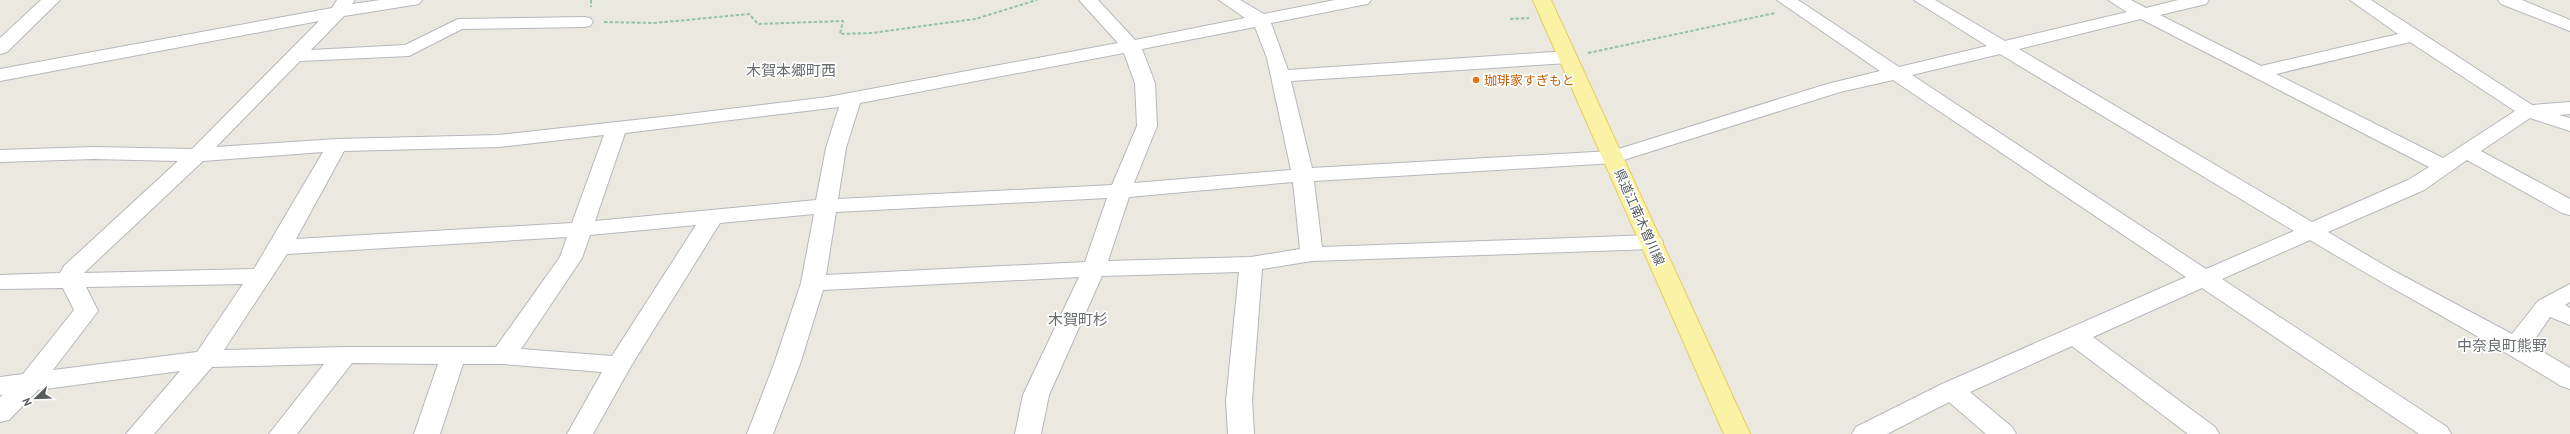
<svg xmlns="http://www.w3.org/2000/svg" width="2570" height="434" font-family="'PT Sans','Noto Sans JP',sans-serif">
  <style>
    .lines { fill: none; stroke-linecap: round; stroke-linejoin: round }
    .minor-casing { stroke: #b5b7bc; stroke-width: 2 }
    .major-casing { stroke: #e9cc5a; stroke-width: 2 }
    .path { stroke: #96c2a6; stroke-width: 2; stroke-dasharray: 3.5 2; stroke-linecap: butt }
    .minor { fill: #fff; fill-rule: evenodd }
    .major { fill: #faf3a5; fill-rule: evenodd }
    .food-dot { fill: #e8710a; stroke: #fff; stroke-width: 1.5 }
    .labels { text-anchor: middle; stroke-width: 3.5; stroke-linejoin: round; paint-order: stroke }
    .food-label { font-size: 13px; fill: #c56008; stroke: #fff; text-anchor: start }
    .street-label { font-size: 13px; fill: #585b60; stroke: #fff }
    .quarter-label { font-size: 15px; fill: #696d72; stroke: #fff }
  </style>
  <rect width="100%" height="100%" fill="#ebe9df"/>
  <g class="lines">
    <defs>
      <g id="minor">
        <polygon points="41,0 60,0 7,52 0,54 0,38"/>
        <path d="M337 0H355L352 4 380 0H422L419 4 413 5 344 16 311 50 405 45 458 19 584 17 590 18 593 22 590 26 584 27 462 29 409 56 300 61 216 147 337 139 499 135 671 116 828 97 1118 43 1079 0H1098L1135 40 1245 18 1219 0H1240L1264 14 1335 0H1371L1368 4 1362 5 1271 23 1288 70 1568 51 1575 53 1577 57 1575 61 1568 63 1291 81 1312 168 1612 151 1827 84 1880 71 1777 0H1798L1899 67 1987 46 1914 0H1935L2005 41 2127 12 2108 0H2131L2146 8 2178 0H2209L2206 4 2160 15 2261 66 2398 34 2350 0H2371L2532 105 2570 102V114L2559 115 2570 118V131L2530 118 2481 151 2570 199V215L2562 213 2467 160 2424 190 2328 232 2394 271 2512 334 2538 301 2570 284V302L2565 305 2570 308V325L2550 317 2531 345 2570 368V389L2561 386C2479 335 2393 290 2310 240L2222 279 2447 427 2451 434H2419L2202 288 2093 337 2215 427 2219 434H2188L2072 346 1970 392 2012 427 2016 434H1986L1949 402 1887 434H1852L1856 427 1942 384 2186 277 1893 80 1840 92 1614 163 1314 181 1322 247 1652 235 1660 237 1663 242 1660 247 1652 249 1312 261 1262 269 1252 401 1254 434H1228L1226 401 1239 272 1102 276 1049 395 1041 434H1015L1023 395 1079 277 823 290 800 364 773 434H747L774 364 801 283 814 214 720 223 631 366 593 434H567L602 372 503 364H463L440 434H414L438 364 352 363 297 434H269L324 364 212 367 154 434H126L180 371 38 390 9 420 0 422V397L3 395H0V377L23 374 74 310 63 288 0 289V275L60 273 64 266 178 161 94 159 0 162V150L94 147 192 149 319 21 0 81V69L332 8ZM2141 19 2429 167 2408 180 2312 222 2019 49ZM1255 27 1267 58 1291 170 1134 183 1157 126 1155 83 1142 49ZM2410 42 2515 111 2443 158 2276 74ZM1124 53 1135 83 1137 126 1112 185 838 199 846 148 860 103ZM2000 54 2294 231 2206 269 1912 75ZM839 107 826 148 816 200 595 221 625 133ZM604 135 572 223 296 239 344 151 499 147ZM323 152 254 269 84 273 203 161ZM1293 182 1300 249 1251 257 1108 261 1129 197ZM1107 198 1085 262 826 275 836 212ZM696 225 612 356 521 349 582 258 590 235ZM567 237 560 257 496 347H345L224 350 287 254ZM243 284 197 352 53 370 98 311 86 287Z"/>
        <polygon points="2498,0 2522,0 2570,20 2570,31 2501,4"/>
      </g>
      <polygon id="major" points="1533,0 1551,0 1750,434 1724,434"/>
    </defs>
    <use href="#minor" class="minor-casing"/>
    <use href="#major" class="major-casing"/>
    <g class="path">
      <polyline points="591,0 591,7"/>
      <polyline points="1510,19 1529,18"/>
      <polyline points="604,22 655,23 749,14 758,24 843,21 840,34 872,33 975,19 1037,0"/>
      <polyline points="1588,53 1775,13"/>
    </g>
    <use href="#minor" class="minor"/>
    <use href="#major" class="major"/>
  </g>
  <circle class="food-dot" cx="1476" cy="80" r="4"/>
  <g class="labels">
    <g class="food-label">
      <text x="1484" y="85">珈琲家すぎもと</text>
    </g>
    <g class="street-label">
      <text transform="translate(1640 217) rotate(66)" y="5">県道江南木曽川線</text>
    </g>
    <g class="quarter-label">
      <text x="791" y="76">木賀本郷町西</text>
      <text x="1078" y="325">木賀町杉</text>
      <text x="2502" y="351">中奈良町熊野</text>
    </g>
  </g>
  <g transform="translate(36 398) rotate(247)" stroke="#ffffff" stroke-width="3" paint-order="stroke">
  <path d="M0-3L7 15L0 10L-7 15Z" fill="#585b60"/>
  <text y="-6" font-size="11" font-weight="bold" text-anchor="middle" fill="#585b60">N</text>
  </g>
</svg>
